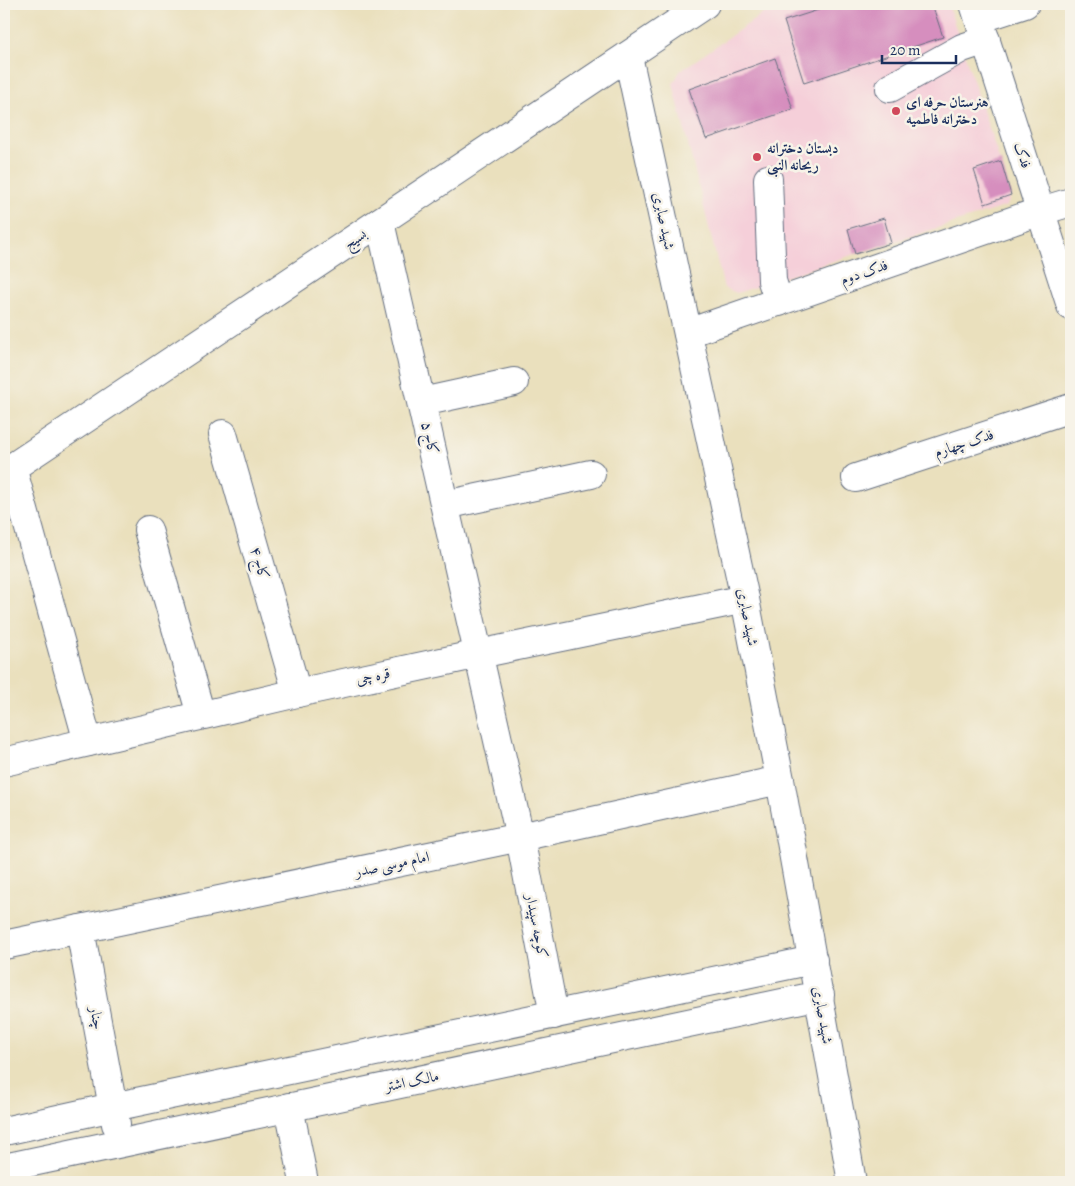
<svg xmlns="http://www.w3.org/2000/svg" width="1075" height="1186" font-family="Alegreya,Amiri,serif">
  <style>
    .built { fill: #f5cfd9 }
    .building { fill: #d68ebe }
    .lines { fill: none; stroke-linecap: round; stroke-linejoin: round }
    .minor-casing { stroke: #636d7f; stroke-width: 30 }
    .minor { stroke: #fff; stroke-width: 28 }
    .poi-dot { fill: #d1495b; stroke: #f7f3e8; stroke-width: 2 }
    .labels { text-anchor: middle; stroke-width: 5; stroke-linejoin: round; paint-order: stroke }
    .poi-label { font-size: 15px; font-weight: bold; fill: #1b2f5e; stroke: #f7f3e8; text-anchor: start }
    .street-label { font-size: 15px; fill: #1b2f5e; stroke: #f7f3e8 }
  </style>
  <rect width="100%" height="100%" fill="#f7f3e8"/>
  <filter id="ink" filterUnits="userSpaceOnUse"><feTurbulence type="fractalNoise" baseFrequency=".02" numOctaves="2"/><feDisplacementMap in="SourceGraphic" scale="10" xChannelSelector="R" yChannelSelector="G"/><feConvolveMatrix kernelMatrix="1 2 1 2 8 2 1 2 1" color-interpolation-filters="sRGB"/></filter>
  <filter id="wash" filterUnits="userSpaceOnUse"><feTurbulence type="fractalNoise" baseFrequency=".0096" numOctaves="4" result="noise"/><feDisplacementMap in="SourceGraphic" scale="20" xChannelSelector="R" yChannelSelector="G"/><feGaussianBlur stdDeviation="1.12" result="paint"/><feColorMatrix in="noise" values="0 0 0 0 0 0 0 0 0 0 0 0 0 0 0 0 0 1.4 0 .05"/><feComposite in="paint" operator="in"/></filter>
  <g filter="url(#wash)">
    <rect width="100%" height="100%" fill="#eae0bd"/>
    <polygon class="built" points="777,4 948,4 1011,195 1007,206 855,254 737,293 724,288 673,84 680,71"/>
    <g id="blocks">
      <g class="building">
        <polygon points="837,4 932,4 943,37 804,83 784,21"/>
        <polygon points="775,58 793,109 706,139 689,89"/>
        <polygon points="1001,161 1011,195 985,204 974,170"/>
        <polygon points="884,218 891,243 855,254 848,229"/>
      </g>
    </g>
  </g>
  <g filter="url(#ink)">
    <use href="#blocks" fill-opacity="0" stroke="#636d7f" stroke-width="1"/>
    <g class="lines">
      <defs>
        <g id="minor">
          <polyline points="974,4 1071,306"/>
          <polyline points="979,19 1025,4"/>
          <polyline points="628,56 745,599 780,780 852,1182"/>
          <polyline points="890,88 962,48 986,40"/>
          <polyline points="768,179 772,281 779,302"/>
          <polyline points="380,222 520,837 554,1015"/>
          <polyline points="688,333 1041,211 1071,202"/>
          <polyline points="422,402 514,382"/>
          <polyline points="223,434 297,693"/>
          <polyline points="12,467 88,742"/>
          <polyline points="4,473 236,318 705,4"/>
          <polyline points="856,478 1071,408"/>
          <polyline points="445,505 591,474"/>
          <polyline points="148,530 201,715"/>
          <polyline points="4,762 297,693 479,654 745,599"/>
          <polyline points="80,929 116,1124"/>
          <polyline points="4,945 520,837 780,780"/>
          <polyline points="289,1107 304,1182"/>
          <polyline points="4,1131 113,1107 813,960"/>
          <polyline points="4,1168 820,995"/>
        </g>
      </defs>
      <use href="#minor" class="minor-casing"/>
      <use href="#minor" class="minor"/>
    </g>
  </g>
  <g class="poi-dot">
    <circle cx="896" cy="111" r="5"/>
    <circle cx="757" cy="157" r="5"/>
  </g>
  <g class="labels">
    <g class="poi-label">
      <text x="906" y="107">هنرستان حرفه ای<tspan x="906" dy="17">دخترانه فاطمیه</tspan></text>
      <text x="767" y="153">دبستان دخترانه<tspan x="767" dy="17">ریحانه النبی</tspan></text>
    </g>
    <g class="street-label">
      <text transform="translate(1023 155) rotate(72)" y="5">فدک</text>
      <text transform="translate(664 221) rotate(78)" y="5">شهید صابری</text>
      <text transform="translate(355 239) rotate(-34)" y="5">بسیج</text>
      <text transform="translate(864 272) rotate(-19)" y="5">فدک دوم</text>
      <text transform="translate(430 438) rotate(77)" y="5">کاج ۵</text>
      <text transform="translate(964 443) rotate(-18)" y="5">فدک چهارم</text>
      <text transform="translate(260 563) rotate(74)" y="5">کاج ۴</text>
      <text transform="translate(748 617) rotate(79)" y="5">شهید صابری</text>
      <text transform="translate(373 676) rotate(-12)" y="5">قره چی</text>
      <text transform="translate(392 864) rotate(-12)" y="5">امام موسی صدر</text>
      <text transform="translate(537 926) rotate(79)" y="5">کوچه سپیدار</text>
      <text transform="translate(823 1015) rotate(80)" y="5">شهید صابری</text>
      <text transform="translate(97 1018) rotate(80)" y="5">چنار</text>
      <text transform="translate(412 1081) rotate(-12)" y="5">مالک اشتر</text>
    </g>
  </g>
  <rect width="1075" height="1186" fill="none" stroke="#f7f3e8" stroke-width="20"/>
  <path d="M882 55v8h74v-8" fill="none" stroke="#1b2f5e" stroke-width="2.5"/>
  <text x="890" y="55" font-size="15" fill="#1b2f5e" stroke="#f7f3e8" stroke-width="4" paint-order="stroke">20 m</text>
</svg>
